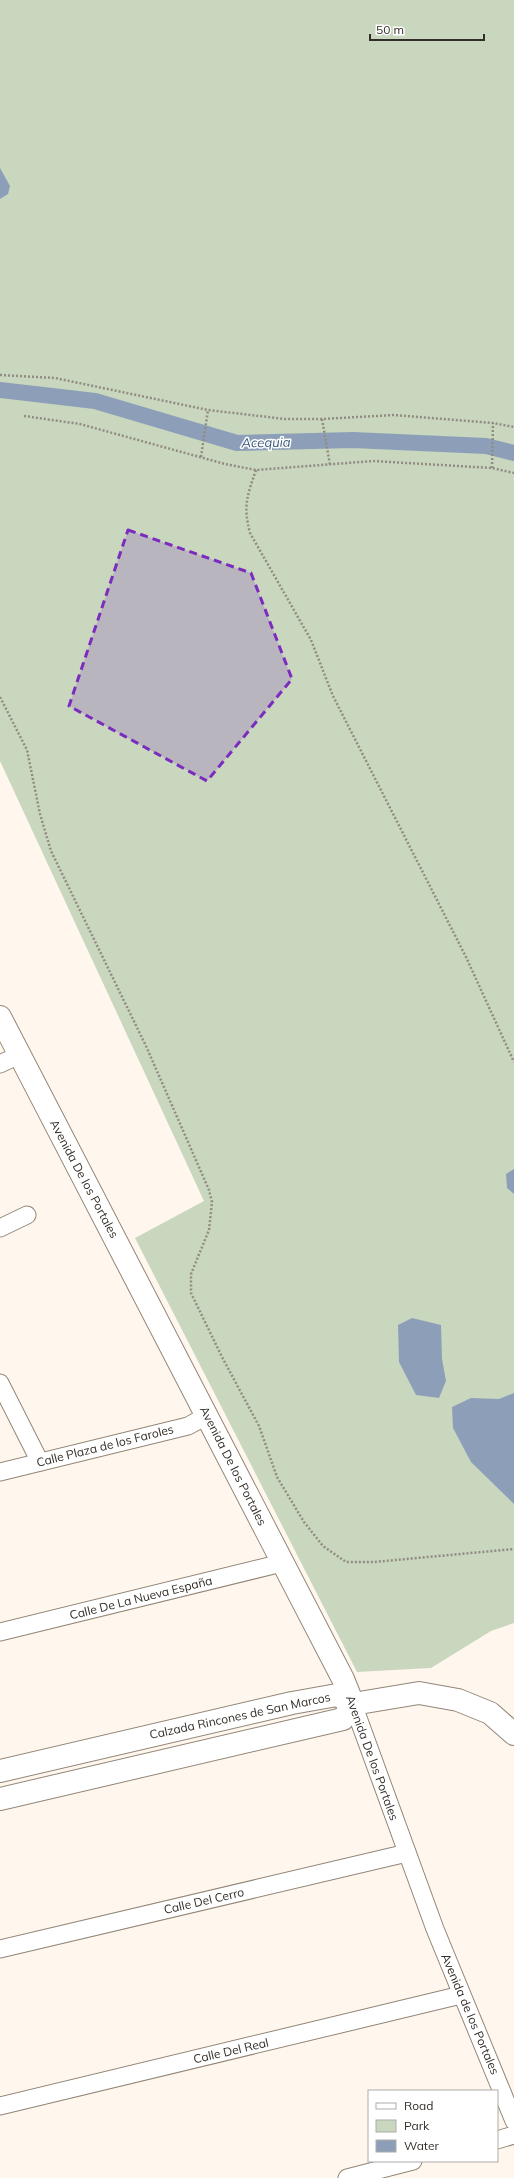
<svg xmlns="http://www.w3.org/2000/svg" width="514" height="2178" font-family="Mulish,sans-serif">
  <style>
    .green { fill: #c9d7be }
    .water { fill: #8d9fb8 }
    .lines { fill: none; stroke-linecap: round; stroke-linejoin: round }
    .canal { stroke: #8d9fb8; stroke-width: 16 }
    .minor-casing { stroke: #928678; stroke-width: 19 }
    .tertiary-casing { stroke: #928678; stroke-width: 24 }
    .path { stroke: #928b83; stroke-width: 2.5; stroke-dasharray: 2 2; stroke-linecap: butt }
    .minor { stroke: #fff; stroke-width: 17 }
    .tertiary { stroke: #fff; stroke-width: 22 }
    .marked { fill: #7b2cbf; fill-opacity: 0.2; stroke: #7b2cbf; stroke-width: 3; stroke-dasharray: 8 5; stroke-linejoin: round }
    .labels { text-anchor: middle; stroke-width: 3; stroke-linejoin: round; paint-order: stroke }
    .street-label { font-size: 12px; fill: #322d27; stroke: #fff }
    .water-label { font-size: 13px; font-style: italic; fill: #3a577d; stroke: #fff }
  </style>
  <rect width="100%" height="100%" fill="#fff7ed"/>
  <polygon class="green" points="0,0 514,0 514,1623 491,1631 431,1668 357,1672 135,1238 204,1201 0,761"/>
  <g class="water">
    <polygon points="0,168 10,186 8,194 0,199"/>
    <polygon points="514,1169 514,1194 507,1188 506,1174"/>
    <polygon points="412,1318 441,1325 442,1359 446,1381 439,1398 416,1395 399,1362 398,1325"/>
    <polygon points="514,1393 514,1504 471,1462 453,1428 452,1407 471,1398 499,1399"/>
  </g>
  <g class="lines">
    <polyline class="canal" points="0,390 95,401 237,443 353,440 486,446 514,453"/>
    <defs>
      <g id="minor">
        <polyline points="0,1064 19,1055"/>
        <polyline points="0,1228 27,1215"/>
        <polyline points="0,1383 40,1462"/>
        <polyline points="0,1472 188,1426 208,1415"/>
        <polyline points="0,1632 282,1563"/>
        <polyline points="353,1704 435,1929 514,2121"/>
        <polyline points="0,1949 407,1853"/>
        <polyline points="0,2106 461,1995"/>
        <polyline points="497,2140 514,2135"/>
        <polyline points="347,2178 413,2161"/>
      </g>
      <g id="tertiary">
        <polyline points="0,1017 343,1679 353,1704"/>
        <polyline points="353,1704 419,1693 458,1700 490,1713 514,1734"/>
        <polyline points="0,1771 292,1703 337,1695 353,1704"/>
        <polyline points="0,1799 343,1719 353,1704"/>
      </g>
    </defs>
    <use href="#minor" class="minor-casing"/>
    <use href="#tertiary" class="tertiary-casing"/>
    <g class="path">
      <polyline points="0,375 55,378 208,410 285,419 322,419 394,415 493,423 514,427"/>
      <polyline points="24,416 80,424 225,464 256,470 373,461 492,468 514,473"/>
      <polyline points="322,419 330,465"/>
      <polyline points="201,457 208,410"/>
      <polyline points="492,468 493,423"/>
      <path d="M256 470C247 496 243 506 250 533L311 640 333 696 466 957 514 1062"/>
      <polyline points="0,697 27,750 40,814 51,851 146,1046 209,1190 212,1202 209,1230 191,1274 191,1293 222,1357 259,1426 277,1477 304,1522 323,1546 346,1562 374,1562 514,1549"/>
    </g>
    <use href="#minor" class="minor"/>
    <use href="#tertiary" class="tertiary"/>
  </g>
  <path class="marked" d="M128 530 251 573 292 679 207 781 69 706Z"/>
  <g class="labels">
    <g class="street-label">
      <text transform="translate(84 1179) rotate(62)" y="4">Avenida De los Portales</text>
      <text transform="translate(105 1446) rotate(-14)" y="4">Calle Plaza de los Faroles</text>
      <text transform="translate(233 1466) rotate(63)" y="4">Avenida De los Portales</text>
      <text transform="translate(141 1598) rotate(-14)" y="4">Calle De La Nueva España</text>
      <text transform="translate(240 1716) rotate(-12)" y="4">Calzada Rincones de San Marcos</text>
      <text transform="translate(372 1758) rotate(70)" y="4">Avenida De los Portales</text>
      <text transform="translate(204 1901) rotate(-13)" y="4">Calle Del Cerro</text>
      <text transform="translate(470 2014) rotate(67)" y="4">Avenida de los Portales</text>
      <text transform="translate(231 2051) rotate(-13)" y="4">Calle Del Real</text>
    </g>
    <g class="water-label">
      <text transform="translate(266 442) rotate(-1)" y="5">Acequia</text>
    </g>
  </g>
  <rect x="368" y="2090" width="130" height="72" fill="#ffffff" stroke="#adaba9"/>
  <rect x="376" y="2103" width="20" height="6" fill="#ffffff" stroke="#adaba9"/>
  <text x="404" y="2110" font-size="12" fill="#322d27">Road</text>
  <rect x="376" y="2120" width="20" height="12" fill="#c9d7be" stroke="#adaba9"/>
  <text x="404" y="2130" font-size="12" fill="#322d27">Park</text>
  <rect x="376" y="2140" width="20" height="12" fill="#8d9fb8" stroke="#adaba9"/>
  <text x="404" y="2150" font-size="12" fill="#322d27">Water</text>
  <path d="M370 34v6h114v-6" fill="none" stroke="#322d27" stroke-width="2"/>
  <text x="376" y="34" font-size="12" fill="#322d27" stroke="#ffffff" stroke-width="3" paint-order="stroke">50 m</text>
</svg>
